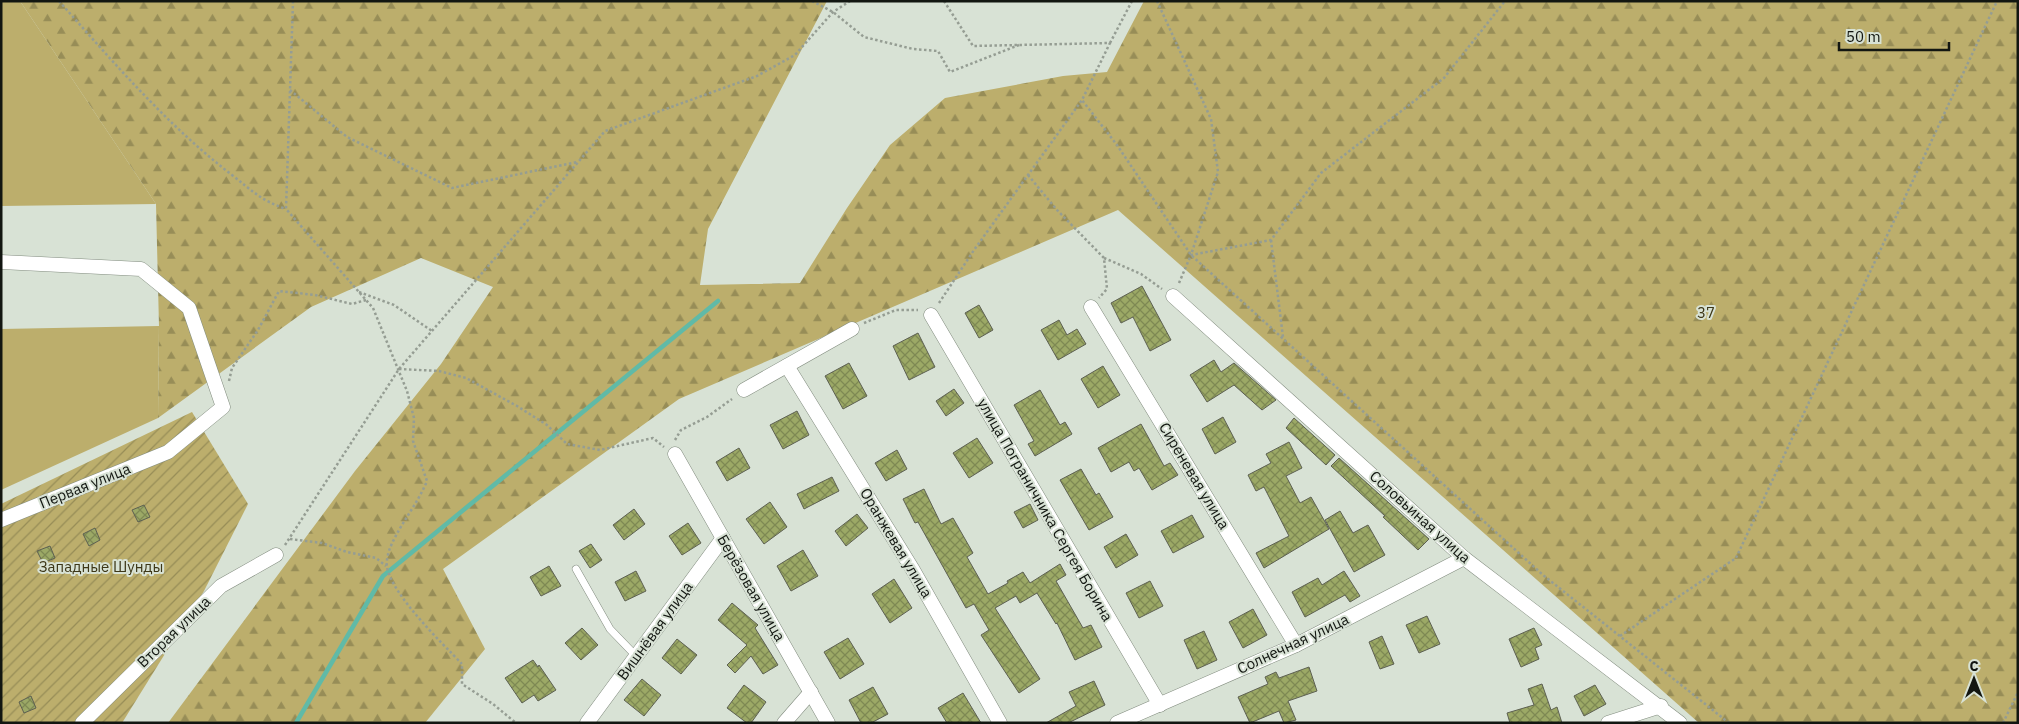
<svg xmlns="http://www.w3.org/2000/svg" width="2019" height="724" font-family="'IBM Plex Sans',sans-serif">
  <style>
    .green { fill: #bcae6c }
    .forest { fill: url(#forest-firs) }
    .garden { fill: url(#garden-furrows) }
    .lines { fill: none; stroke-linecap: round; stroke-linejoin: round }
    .stream { stroke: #60baa7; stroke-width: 4.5 }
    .building { fill: url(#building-cross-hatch); stroke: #5d6052 }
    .service-casing { stroke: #828c7f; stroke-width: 8 }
    .minor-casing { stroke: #828c7f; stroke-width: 15 }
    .path { stroke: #959d93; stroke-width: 2.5; stroke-dasharray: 2.5 2.5; stroke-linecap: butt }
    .service { stroke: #fff; stroke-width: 7 }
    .minor { stroke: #fff; stroke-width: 14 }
    .labels { text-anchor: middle; stroke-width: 4; stroke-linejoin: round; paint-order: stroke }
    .park-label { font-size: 15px; fill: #3d3718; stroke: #d8e2d5 }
    .street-label { font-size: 15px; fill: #121611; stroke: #d8e2d5 }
  </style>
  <defs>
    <pattern id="forest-firs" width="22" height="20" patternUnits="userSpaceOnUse" patternTransform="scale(1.25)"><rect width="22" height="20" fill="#bcae6c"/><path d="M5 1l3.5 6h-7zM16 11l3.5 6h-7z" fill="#978d57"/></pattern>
    <pattern id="garden-furrows" width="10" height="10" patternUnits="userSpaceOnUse" patternTransform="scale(1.25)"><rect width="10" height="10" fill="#bcae6c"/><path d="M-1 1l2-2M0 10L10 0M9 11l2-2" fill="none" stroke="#978d57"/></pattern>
    <pattern id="building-cross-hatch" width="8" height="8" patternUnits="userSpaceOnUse" patternTransform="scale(1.25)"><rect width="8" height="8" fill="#9ca966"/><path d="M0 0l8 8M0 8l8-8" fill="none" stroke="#7e8953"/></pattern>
  </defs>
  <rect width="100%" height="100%" fill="#d8e2d5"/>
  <g class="green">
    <polygon points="1,1 20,1 156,204 1,206"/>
    <polygon points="159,326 158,418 1,490 1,329"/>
  </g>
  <polygon class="forest" points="20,1 827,1 708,229 700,285 800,283 847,208 890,145 945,98 1063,76 1107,72 1144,1 2018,1 2018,723 1699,723 1118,210 679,399 443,569 485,649 425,723 168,723 355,471 441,364 493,287 421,258 311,307 158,418 159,326 156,204"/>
  <polygon class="garden" points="192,412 248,504 204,591 122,723 1,723 1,504"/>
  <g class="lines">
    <polyline class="stream" points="296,723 383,576 718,301"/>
  </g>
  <g class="building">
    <polygon points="1142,286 1171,340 1150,351 1133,317 1121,323 1111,303"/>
    <polygon points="979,305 993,330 979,338 965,313"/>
    <polygon points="1059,320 1067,335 1077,329 1086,344 1058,360 1041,330"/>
    <polygon points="918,333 935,367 909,380 893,346"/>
    <polygon points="1214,360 1221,372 1234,363 1276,400 1262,410 1234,385 1207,402 1190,375"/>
    <polygon points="849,363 867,396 843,409 825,376"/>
    <polygon points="1103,366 1120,395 1098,408 1081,379"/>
    <polygon points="954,389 964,403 946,416 936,401"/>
    <polygon points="1040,390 1060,425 1065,422 1072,434 1035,456 1028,444 1034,441 1014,405"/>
    <polygon points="797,411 809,435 783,449 770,425"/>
    <polygon points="1223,417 1236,442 1215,454 1202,429"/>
    <polygon points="1294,418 1335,455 1326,465 1286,428"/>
    <polygon points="1141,424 1164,466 1170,463 1178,475 1152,490 1139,468 1134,471 1129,462 1111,472 1098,448"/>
    <polygon points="977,438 993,463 969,478 953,453"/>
    <polygon points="1289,442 1302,468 1286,476 1300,503 1311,497 1329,529 1264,568 1256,553 1289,536 1264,487 1256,491 1248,475 1271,463 1266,454"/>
    <polygon points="739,448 750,468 727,481 716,462"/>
    <polygon points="897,450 907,469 886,481 875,463"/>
    <polygon points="1339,458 1429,539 1418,550 1383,517 1385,516 1331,466"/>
    <polygon points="1081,469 1096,495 1099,493 1113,517 1089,530 1060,480"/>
    <polygon points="832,477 839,491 804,509 797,494"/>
    <polygon points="924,489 941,524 953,518 973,553 967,557 988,594 1008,583 1007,581 1023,572 1030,583 1060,564 1066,575 1056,581 1083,628 1091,625 1102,647 1075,660 1057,623 1056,624 1037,593 1020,603 1016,596 995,608 1040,679 1019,693 981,635 989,630 974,604 966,608 918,522 915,523 903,499"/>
    <polygon points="770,502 787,527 764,544 746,519"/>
    <polygon points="1030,504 1038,520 1023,528 1014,512"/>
    <polygon points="144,505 150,517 138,522 132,510"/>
    <polygon points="634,509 645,524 624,540 613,525"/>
    <polygon points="1340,511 1353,533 1368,525 1385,555 1354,572 1325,520"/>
    <polygon points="857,514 868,528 846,546 835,531"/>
    <polygon points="1192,515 1204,537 1173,553 1161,531"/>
    <polygon points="688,523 701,543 682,555 669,536"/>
    <polygon points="95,528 100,540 89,546 83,534"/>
    <polygon points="1126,534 1138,555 1116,568 1104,547"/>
    <polygon points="591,544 602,560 590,568 579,551"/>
    <polygon points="50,546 55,558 43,563 37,551"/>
    <polygon points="803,550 818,576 791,591 777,566"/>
    <polygon points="549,566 561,586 541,596 530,577"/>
    <polygon points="636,571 646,591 625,601 615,582"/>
    <polygon points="1344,571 1360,596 1350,602 1345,595 1305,617 1292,592 1318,578 1322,585"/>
    <polygon points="894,579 912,608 890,623 872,594"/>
    <polygon points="1150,581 1163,606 1139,618 1126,593"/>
    <polygon points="732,603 758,625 755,628 778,665 763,674 751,656 735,673 727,665 747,645 718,620"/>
    <polygon points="1253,609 1267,635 1243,648 1229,622"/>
    <polygon points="1427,616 1440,644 1419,653 1406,625"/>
    <polygon points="582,628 598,645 581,660 565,643"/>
    <polygon points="1534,628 1542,645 1535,648 1539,659 1521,667 1509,639"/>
    <polygon points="1204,631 1217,660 1197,669 1184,640"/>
    <polygon points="1382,636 1394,664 1380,669 1369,642"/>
    <polygon points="848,638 864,664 840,679 824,652"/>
    <polygon points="677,639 697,655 681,674 662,658"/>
    <polygon points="533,660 538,667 539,665 556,690 538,701 534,695 522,703 505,678"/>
    <polygon points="1309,667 1317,691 1288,701 1296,720 1284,723 1279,711 1250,723 1238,697 1268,684 1265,677 1276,672 1279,678"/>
    <polygon points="642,679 661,695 644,716 624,700"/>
    <polygon points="1094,681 1105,705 1068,723 1046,723 1076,706 1069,692"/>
    <polygon points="1542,684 1551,710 1557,707 1562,723 1510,723 1507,713 1534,705 1528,689"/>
    <polygon points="744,685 766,702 751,723 747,723 727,708"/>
    <polygon points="1595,685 1606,704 1584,716 1574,696"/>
    <polygon points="873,687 888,714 871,723 861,723 849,700"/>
    <polygon points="963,693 981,723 947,723 938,708"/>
    <polygon points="31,696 36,708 24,713 19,702"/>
  </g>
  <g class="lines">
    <defs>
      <polyline id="service" points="576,569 610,629 636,656"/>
      <g id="minor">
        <polyline points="1,262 141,269 189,308 223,407 168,452 1,520"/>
        <polyline points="1173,296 1464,558 1680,723"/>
        <polyline points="1091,307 1296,645"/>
        <polyline points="931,315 1160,705"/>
        <polyline points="787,366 913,570 1000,723"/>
        <polyline points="744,390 852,329"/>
        <polyline points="675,454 828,723"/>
        <polyline points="82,723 221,586 276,555"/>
        <polyline points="587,723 723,538"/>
        <polyline points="784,723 811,692"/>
        <polyline points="1117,723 1296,645 1464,558"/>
        <polyline points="1608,723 1661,706"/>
      </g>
    </defs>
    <use href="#service" class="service-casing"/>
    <use href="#minor" class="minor-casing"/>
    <g class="path">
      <path d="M59 1C113 62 167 125 232 175 251 190 262 201 286 209"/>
      <path d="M293 1 286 209 373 308 407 391 414 418 413 441 427 481C417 505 400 524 390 548 388 553 386 562 387 567 392 595 442 643 462 664V684L493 704 516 723"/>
      <polyline points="812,1 833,12 864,37 913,49 938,51 950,72 1019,45"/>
      <polyline points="944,1 973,46 1110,43 1082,100 1117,145 1191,255 1543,575 1729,723"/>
      <polyline points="1157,1 1211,119 1218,172 1191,255"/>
      <polyline points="1110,43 1132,1"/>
      <polyline points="290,90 347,137 452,188 577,162"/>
      <polyline points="1028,175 1057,210 1104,258 1107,289 1099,298"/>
      <polyline points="1271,240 1283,337"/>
      <polyline points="1104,258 1141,274 1162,289"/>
      <polyline points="1179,283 1191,255 1271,240 1321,173 1444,78 1505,1"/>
      <polyline points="359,292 394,305 432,331"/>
      <polyline points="939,303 974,250 1082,100"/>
      <polyline points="864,323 896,310 918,310"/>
      <polyline points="399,369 439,371 466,378 517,406 547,425 567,444 600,450 653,438 664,447"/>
      <polyline points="229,381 232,368 258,330 279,291 315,295 352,304 366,300"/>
      <polyline points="675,440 681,430 707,417 732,399"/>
      <polyline points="290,539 322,543 347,552 376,558 386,566"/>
      <polyline points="285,545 399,369 605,131 757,76 795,55 833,12 850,1"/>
      <polyline points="1620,636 1736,558 1997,1"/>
      <polyline points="2003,723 2018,692"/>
    </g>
    <use href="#service" class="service"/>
    <use href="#minor" class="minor"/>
  </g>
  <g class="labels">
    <g class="park-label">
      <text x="1706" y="318">37</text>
      <text x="101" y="572">Западные Шунды</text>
    </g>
    <g class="street-label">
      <text transform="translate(1194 476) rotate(59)" y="5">Сиреневая улица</text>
      <text transform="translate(85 486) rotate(-22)" y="5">Первая улица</text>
      <text transform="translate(1045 510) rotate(60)" y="5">улица Пограничника Сергея Борина</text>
      <text transform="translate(1420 517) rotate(42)" y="5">Соловьиная улица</text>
      <text transform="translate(896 543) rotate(59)" y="5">Оранжевая улица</text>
      <text transform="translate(751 588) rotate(60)" y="5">Берёзовая улица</text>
      <text transform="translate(655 631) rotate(-54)" y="5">Вишнёвая улица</text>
      <text transform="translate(174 632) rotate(-44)" y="5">Вторая улица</text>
      <text transform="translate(1293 644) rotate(-25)" y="5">Солнечная улица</text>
    </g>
  </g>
  <rect width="2019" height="724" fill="none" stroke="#121611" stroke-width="5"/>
  <g transform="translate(1974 679)" stroke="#d8e2d5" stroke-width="4" paint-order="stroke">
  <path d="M0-4L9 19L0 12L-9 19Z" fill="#121611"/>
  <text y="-8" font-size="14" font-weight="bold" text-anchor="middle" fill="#121611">С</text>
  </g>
  <path d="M1839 42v8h110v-8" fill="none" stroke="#121611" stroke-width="2.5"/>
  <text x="1846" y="42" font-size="15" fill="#121611" stroke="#d8e2d5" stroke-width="4" paint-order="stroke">50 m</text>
</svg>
